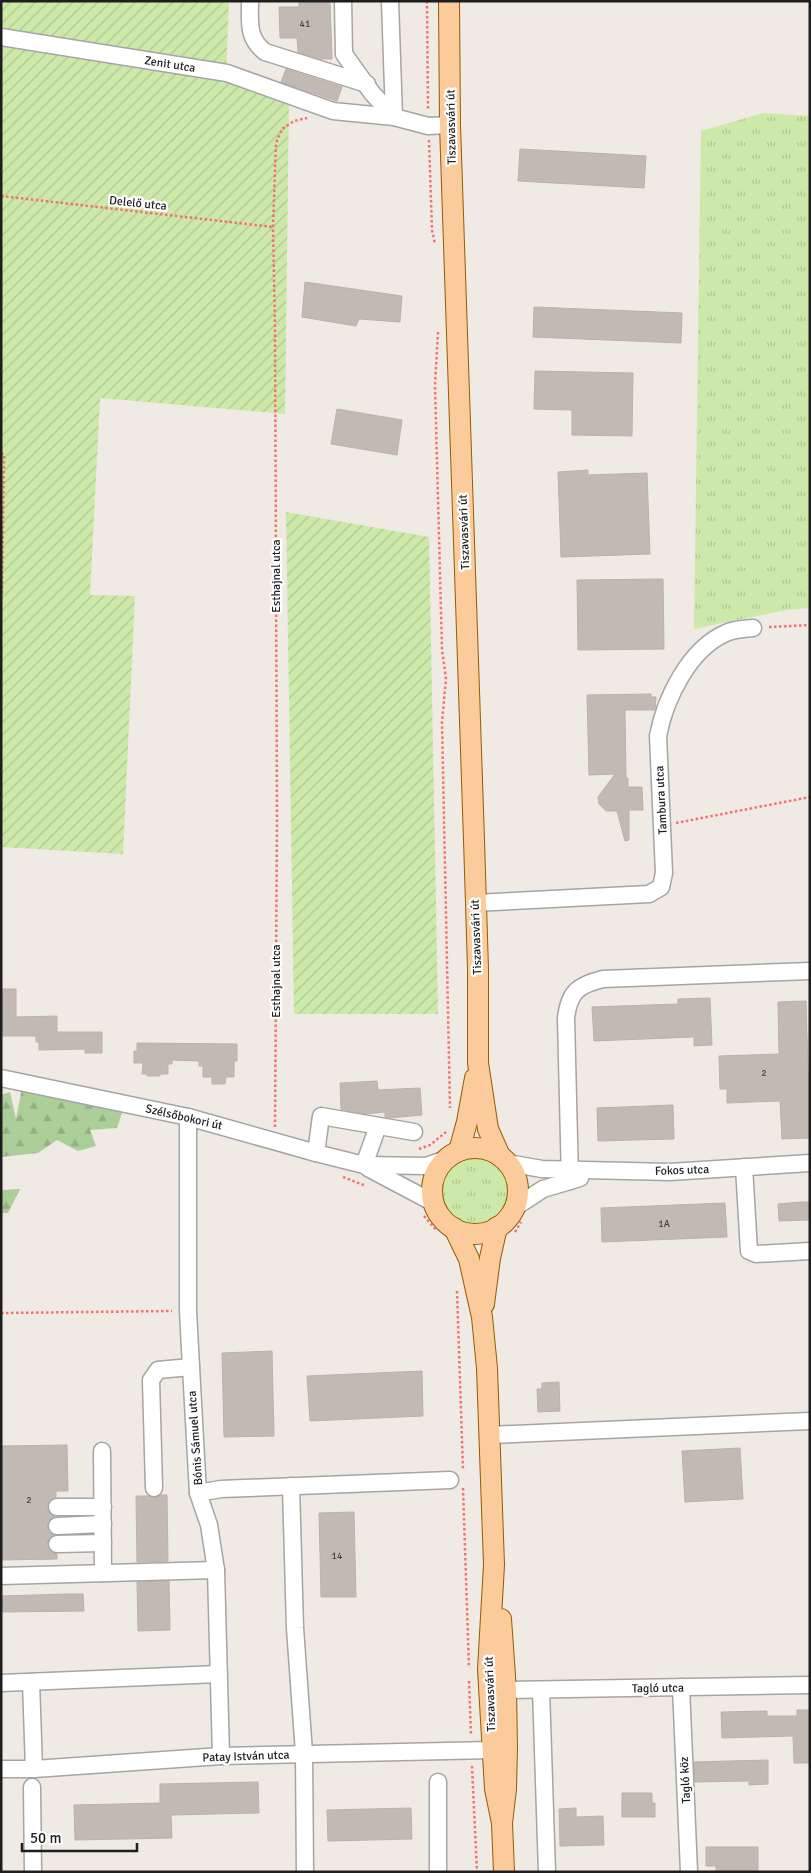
<svg xmlns="http://www.w3.org/2000/svg" width="811" height="1873" font-family="Signika,sans-serif">
  <style>
    .grass { fill: url(#grass-tufts) }
    .forest { fill: url(#forest-firs) }
    .garden { fill: url(#garden-furrows) }
    .building { fill: #c3b9b3; stroke: #c0b0a6 }
    .lines { fill: none; stroke-linecap: round; stroke-linejoin: round }
    .minor-casing { stroke: #a5a5a5; stroke-width: 19 }
    .major-casing { stroke: #965a01; stroke-width: 22 }
    .path { stroke: #f96f6b; stroke-width: 2.5; stroke-dasharray: 2.5 2.5; stroke-linecap: butt }
    .minor { stroke: #fff; stroke-width: 16 }
    .major { stroke: #fbcb9c; stroke-width: 20 }
    .labels { text-anchor: middle; stroke-width: 4.5; stroke-linejoin: round; paint-order: stroke }
    .number-label { font-size: 10px; fill: #474543 }
    .street-label { font-size: 12px; fill: #1e1e1e; stroke: #fff }
  </style>
  <defs>
    <pattern id="grass-tufts" width="24" height="20" patternUnits="userSpaceOnUse" patternTransform="scale(1.25)"><rect width="24" height="20" fill="#cde9aa"/><path d="M3 7l-1-3M5 7V3M7 7l1-3M15 17l-1-3M17 17v-4M19 17l1-3" fill="none" stroke="#b0c792"/></pattern>
    <pattern id="forest-firs" width="22" height="20" patternUnits="userSpaceOnUse" patternTransform="scale(1.25)"><rect width="22" height="20" fill="#acce99"/><path d="M5 1l3.5 6h-7zM16 11l3.5 6h-7z" fill="#94b083"/></pattern>
    <pattern id="garden-furrows" width="10" height="10" patternUnits="userSpaceOnUse" patternTransform="scale(1.25)"><rect width="10" height="10" fill="#cde9aa"/><path d="M-1 1l2-2M0 10L10 0M9 11l2-2" fill="none" stroke="#b0c792"/></pattern>
  </defs>
  <rect width="100%" height="100%" fill="#efeae4"/>
  <g class="grass">
    <polygon points="763,113 810,116 810,608 786,610 694,629 701,131"/>
    <circle cx="475" cy="1191" r="34"/>
  </g>
  <g class="forest">
    <polygon points="22,1088 123,1110 117,1128 90,1130 96,1146 78,1151 57,1140 38,1153 1,1157 1,1095 10,1092 16,1119"/>
    <polygon points="20,1189 8,1213 1,1213 1,1190"/>
  </g>
  <g class="garden">
    <polygon points="1,1 229,1 226,76 289,98 285,414 100,398 90,595 135,596 123,854 1,847"/>
    <polygon points="286,512 429,537 438,1014 294,1014"/>
  </g>
  <g class="building">
    <polygon points="299,1 330,1 332,59 321,59 298,52 297,38 280,38 279,7 299,7"/>
    <polygon points="286,69 342,87 337,101 281,82"/>
    <polygon points="520,149 646,156 644,188 518,181"/>
    <polygon points="305,282 402,296 400,322 359,319 356,326 302,317"/>
    <polygon points="534,307 682,313 681,343 533,337"/>
    <polygon points="535,371 633,373 632,436 572,435 572,410 534,409"/>
    <polygon points="337,409 402,420 397,455 331,444"/>
    <polygon points="588,470 588,475 647,473 650,554 561,557 558,472"/>
    <polygon points="663,579 664,649 578,650 577,580"/>
    <polygon points="651,694 651,697 656,697 655,710 625,710 626,778 628,778 628,787 642,787 643,810 629,810 629,840 625,841 617,811 606,811 599,804 598,797 615,774 589,775 587,695"/>
    <polygon points="1,989 16,989 16,1017 57,1016 57,1032 102,1032 102,1053 85,1053 85,1049 39,1050 39,1042 36,1042 36,1036 1,1036"/>
    <polygon points="710,998 712,1045 694,1046 694,1037 594,1041 592,1007 678,1004 678,999"/>
    <polygon points="806,1001 810,1138 782,1139 780,1101 727,1103 727,1089 720,1089 719,1056 779,1054 778,1002"/>
    <polygon points="137,1043 237,1044 237,1061 234,1061 234,1077 226,1077 225,1084 212,1084 212,1077 203,1077 203,1066 199,1066 199,1061 172,1060 172,1064 168,1064 168,1074 160,1074 160,1076 147,1076 147,1074 142,1074 143,1063 134,1063 134,1051 137,1051"/>
    <polygon points="377,1081 378,1090 420,1088 422,1115 389,1118 385,1117 385,1112 365,1114 341,1109 340,1083"/>
    <polygon points="673,1105 674,1139 598,1141 597,1108"/>
    <polygon points="801,1202 810,1202 810,1220 779,1221 778,1204"/>
    <polygon points="725,1203 727,1237 602,1242 601,1208"/>
    <polygon points="272,1351 274,1436 224,1437 222,1353"/>
    <polygon points="422,1371 423,1416 310,1421 307,1376"/>
    <polygon points="559,1382 560,1411 538,1412 537,1389 542,1389 542,1383"/>
    <polygon points="67,1445 68,1491 56,1491 56,1497 49,1502 47,1507 49,1512 55,1516 48,1522 48,1531 53,1535 49,1539 47,1545 52,1552 57,1554 57,1559 1,1560 1,1446"/>
    <polygon points="740,1448 743,1499 685,1502 682,1451"/>
    <polygon points="160,1495 167,1495 168,1561 137,1562 136,1496 148,1496 154,1498"/>
    <polygon points="354,1512 356,1597 321,1597 319,1513"/>
    <polygon points="169,1581 170,1630 138,1631 137,1582"/>
    <polygon points="68,1594 83,1594 84,1611 1,1612 1,1596"/>
    <polygon points="797,1710 810,1710 810,1763 794,1763 793,1736 722,1738 721,1712 767,1711 767,1716 797,1716"/>
    <polygon points="768,1760 768,1784 749,1785 749,1781 695,1782 694,1762"/>
    <polygon points="258,1782 259,1813 171,1815 172,1838 75,1840 74,1805 160,1803 160,1784"/>
    <polygon points="622,1793 652,1793 652,1803 655,1803 655,1817 622,1817"/>
    <polygon points="411,1808 412,1839 328,1841 327,1810"/>
    <polygon points="576,1808 576,1817 603,1816 604,1845 560,1846 559,1809"/>
    <polygon points="706,1847 758,1847 758,1872 716,1872 716,1866 706,1866"/>
  </g>
  <g class="lines">
    <defs>
      <g id="minor">
        <path d="M250 1C250 22 247 38 265 52L367 84"/>
        <polyline points="343,1 344,54 372,93 394,117 428,126 450,125"/>
        <polyline points="1,37 227,73 333,111 394,117 390,1"/>
        <path d="M475 903 649 894 661 887 664 873 658 736C665 699 689 649 726 633 734 629 744 629 753 628"/>
        <polyline points="1,1078 188,1117 316,1153 364,1165 426,1166 446,1159"/>
        <polyline points="188,1117 188,1311 191,1367 198,1493 209,1525 216,1570 221,1756"/>
        <polyline points="316,1153 321,1116 414,1132"/>
        <polyline points="508,1163 542,1169 670,1172 810,1163"/>
        <polyline points="364,1165 378,1126"/>
        <polyline points="744,1167 749,1251 756,1254 810,1251"/>
        <polyline points="368,1168 434,1203"/>
        <path d="M570 1181 566 1018C569 992 578 985 603 979L810 971"/>
        <polyline points="514,1208 543,1189 580,1178"/>
        <polyline points="490,1435 810,1421"/>
        <polyline points="102,1451 103,1573"/>
        <polyline points="291,1486 295,1628 304,1753 305,1872"/>
        <polyline points="154,1488 151,1380 158,1370 191,1367"/>
        <polyline points="198,1493 221,1489 450,1480"/>
        <polyline points="57,1507 103,1507"/>
        <polyline points="57,1526 103,1524"/>
        <polyline points="57,1544 103,1543"/>
        <polyline points="1,1576 216,1570"/>
        <polyline points="31,1682 34,1769"/>
        <polyline points="1,1683 219,1674"/>
        <polyline points="681,1687 689,1872"/>
        <polyline points="506,1690 810,1685"/>
        <polyline points="541,1690 547,1872"/>
        <polyline points="1,1769 34,1769 221,1756 492,1750"/>
        <polyline points="438,1782 438,1872"/>
        <polyline points="32,1787 33,1872"/>
      </g>
      <g id="major">
        <polyline points="449,1 450,125 474,840 478,969 478,1063 488,1129 500,1156"/>
        <circle cx="475" cy="1191" r="43"/>
        <polyline points="459,1151 467,1122 475,1078"/>
        <polyline points="454,1228 469,1259 482,1317 487,1368 494,1565 488,1669 495,1789 502,1823"/>
        <polyline points="484,1304 490,1258 497,1227"/>
        <polyline points="501,1619 506,1690 507,1747 506,1789 502,1823 504,1872"/>
      </g>
    </defs>
    <use href="#minor" class="minor-casing"/>
    <use href="#major" class="major-casing"/>
    <g class="path">
      <polyline points="427,1 428,110"/>
      <polyline points="429,140 432,230 435,244"/>
      <polyline points="1,196 273,227"/>
      <polyline points="438,332 435,385 442,649 446,679 442,722 450,1108"/>
      <polyline points="1,454 4,454 2,594"/>
      <polyline points="769,627 810,625"/>
      <polyline points="676,823 810,797"/>
      <polyline points="275,1127 277,817 275,328 273,227 276,143 282,129 294,121 307,118"/>
      <polyline points="419,1149 430,1145 446,1132"/>
      <polyline points="343,1177 366,1186"/>
      <polyline points="424,1216 437,1231"/>
      <polyline points="515,1232 521,1222"/>
      <polyline points="457,1291 463,1470"/>
      <polyline points="1,1313 172,1311"/>
      <polyline points="463,1488 469,1668"/>
      <polyline points="469,1681 471,1735"/>
      <polyline points="472,1766 477,1872"/>
    </g>
    <use href="#minor" class="minor"/>
    <use href="#major" class="major"/>
  </g>
  <g class="labels">
    <g class="number-label">
      <text x="305" y="27">41</text>
      <text x="764" y="1076">2</text>
      <text x="664" y="1227">1A</text>
      <text x="29" y="1503">2</text>
      <text x="337" y="1559">14</text>
    </g>
    <g class="street-label">
      <text transform="translate(170 64) rotate(9)" y="4">Zenit utca</text>
      <text transform="translate(451 127) rotate(-91)" y="4">Tiszavasvári út</text>
      <text transform="translate(138 203) rotate(6)" y="4">Delelő utca</text>
      <text transform="translate(464 532) rotate(-92)" y="4">Tiszavasvári út</text>
      <text transform="translate(276 576) rotate(-90)" y="4">Esthajnal utca</text>
      <text transform="translate(661 800) rotate(-93)" y="4">Tambura utca</text>
      <text transform="translate(476 937) rotate(-92)" y="4">Tiszavasvári út</text>
      <text transform="translate(276 981) rotate(-90)" y="4">Esthajnal utca</text>
      <text transform="translate(184 1117) rotate(13)" y="4">Szélsőbokori út</text>
      <text transform="translate(682 1170) rotate(-2)" y="4">Fokos utca</text>
      <text transform="translate(195 1438) rotate(-94)" y="4">Bónis Sámuel utca</text>
      <text transform="translate(658 1688) rotate(-1)" y="4">Tagló utca</text>
      <text transform="translate(490 1694) rotate(-92)" y="4">Tiszavasvári út</text>
      <text transform="translate(246 1756) rotate(-2)" y="4">Patay István utca</text>
      <text transform="translate(685 1780) rotate(-93)" y="4">Tagló köz</text>
    </g>
  </g>
  <rect width="811" height="1873" fill="none" stroke="#1e1e1e" stroke-width="5"/>
  <path d="M22 1843v8h115v-8" fill="none" stroke="#1e1e1e" stroke-width="2.5"/>
  <text x="30" y="1843" font-size="15" fill="#1e1e1e" stroke="#ffffff" stroke-width="4" paint-order="stroke">50 m</text>
</svg>
